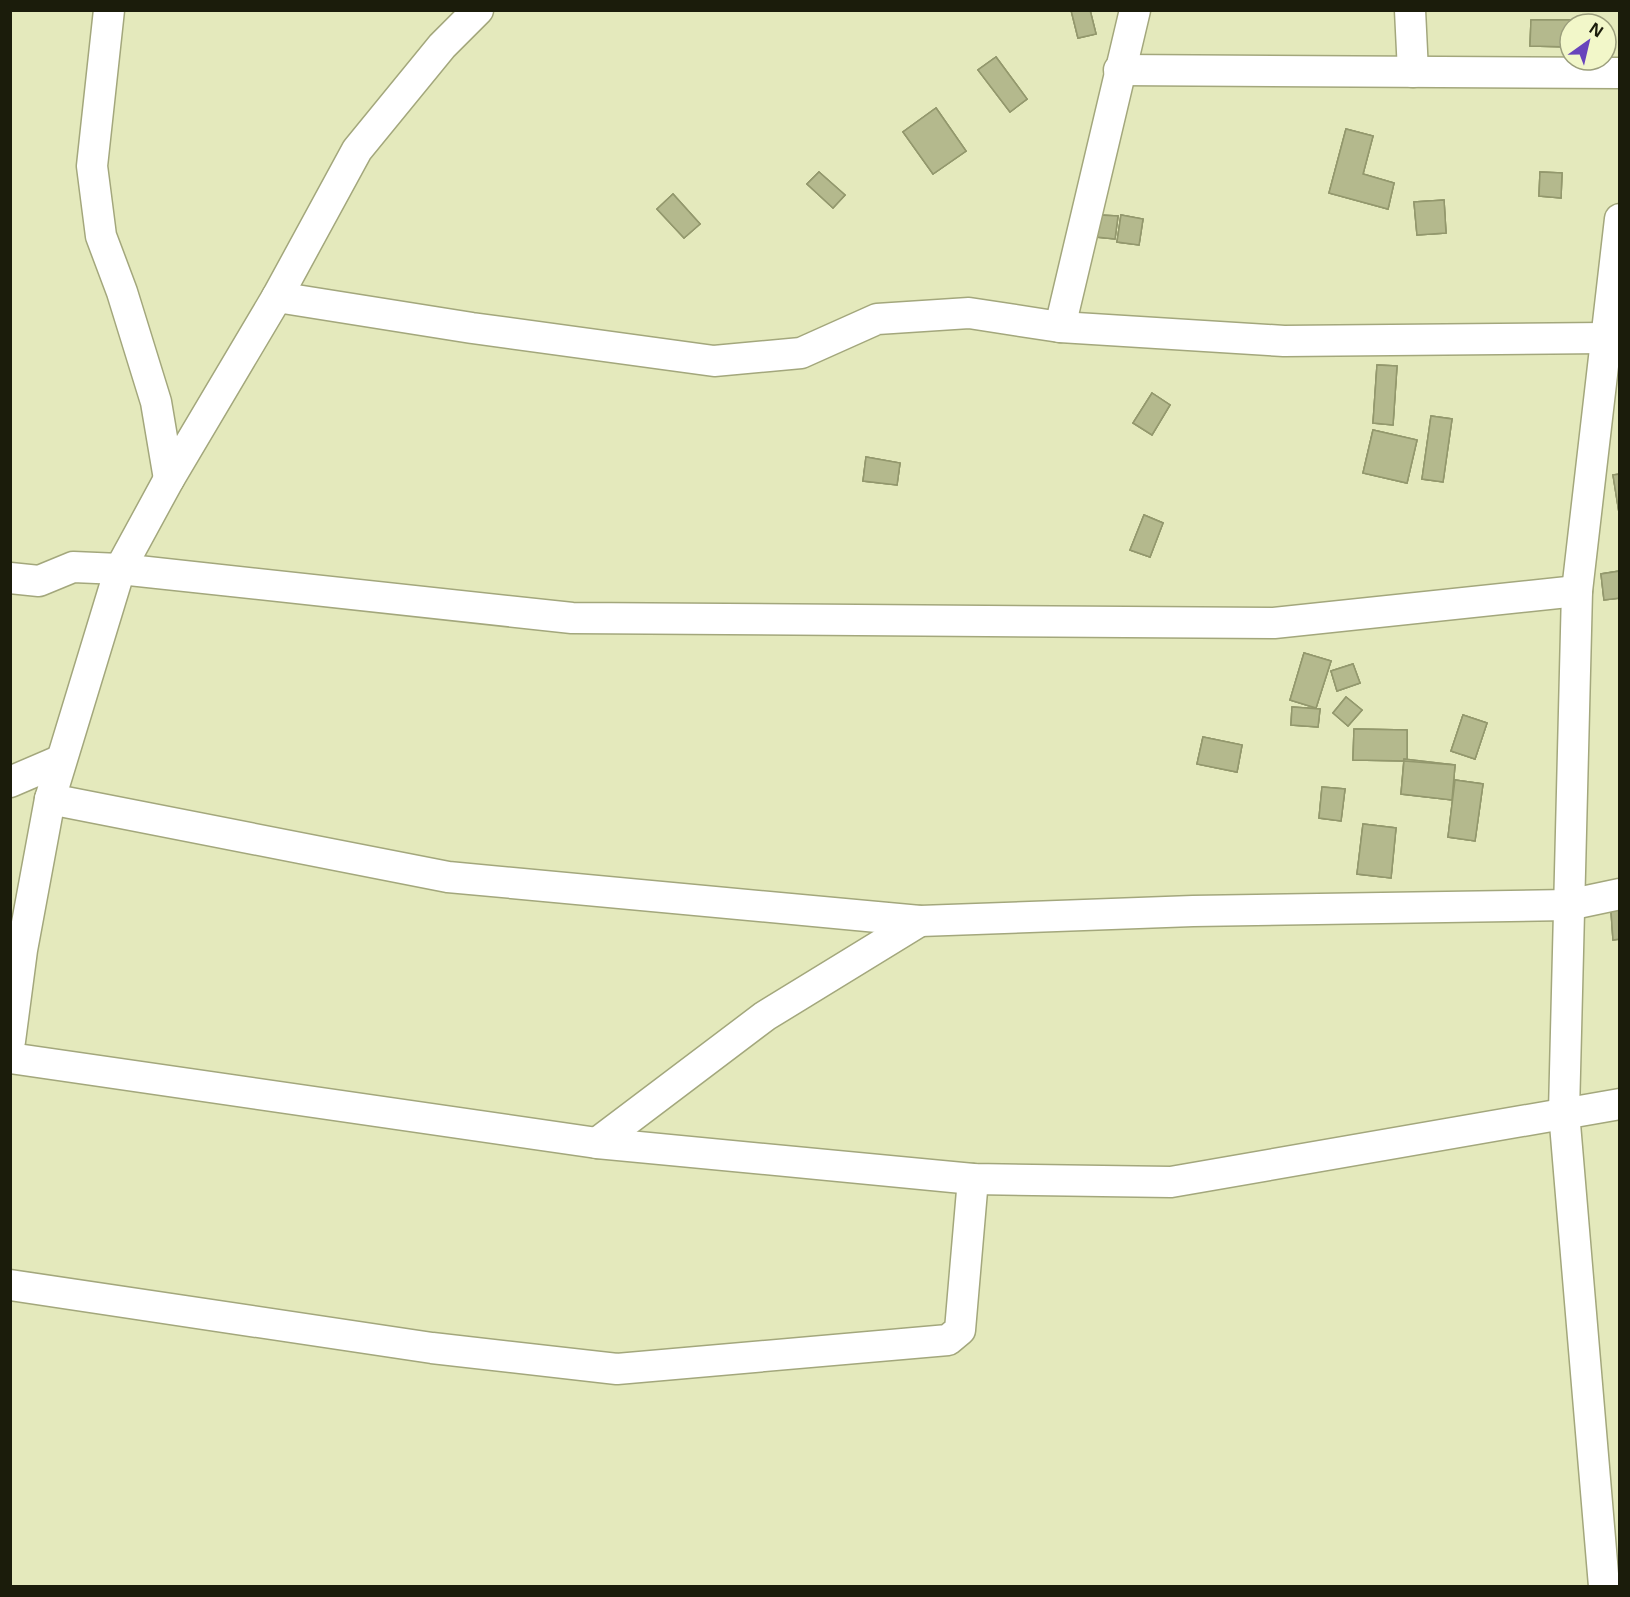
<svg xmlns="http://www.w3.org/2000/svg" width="1630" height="1597" font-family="'Noto Sans',sans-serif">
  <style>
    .building { fill: #b4b98d; stroke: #93986d; stroke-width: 1.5 }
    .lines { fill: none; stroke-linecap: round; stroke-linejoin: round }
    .street-casing { stroke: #a3a77c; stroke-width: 33 }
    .street { stroke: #fff; stroke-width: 30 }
  </style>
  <rect width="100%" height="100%" fill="#e4e9bc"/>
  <g class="building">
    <polygon points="1071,10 1090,10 1096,34 1078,38"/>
    <polygon points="1071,10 1090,10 1096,34 1078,38"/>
    <polygon points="1071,10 1090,10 1096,34 1078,38"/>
    <polygon points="1531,20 1571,20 1570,47 1530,46"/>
    <polygon points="1531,20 1571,20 1570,47 1530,46"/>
    <polygon points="1531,20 1571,20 1570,47 1530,46"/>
    <polygon points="996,57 1027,99 1010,112 978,70"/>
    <polygon points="996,57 1027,99 1010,112 978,70"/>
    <polygon points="996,57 1027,99 1010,112 978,70"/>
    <polygon points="936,108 966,151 933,174 903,132"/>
    <polygon points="936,108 966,151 933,174 903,132"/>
    <polygon points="936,108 966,151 933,174 903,132"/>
    <polygon points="1346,129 1373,136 1363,174 1394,183 1388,209 1329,193"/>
    <polygon points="1346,129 1373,136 1363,174 1394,183 1388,209 1329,193"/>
    <polygon points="1346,129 1373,136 1363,174 1394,183 1388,209 1329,193"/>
    <polygon points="819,172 845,195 833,208 807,184"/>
    <polygon points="819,172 845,195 833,208 807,184"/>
    <polygon points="819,172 845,195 833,208 807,184"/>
    <polygon points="1540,172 1562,173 1561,198 1539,196"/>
    <polygon points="1540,172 1562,173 1561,198 1539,196"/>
    <polygon points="1540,172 1562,173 1561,198 1539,196"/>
    <polygon points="673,194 700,224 684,238 657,209"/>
    <polygon points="673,194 700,224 684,238 657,209"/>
    <polygon points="673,194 700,224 684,238 657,209"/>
    <polygon points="1444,200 1446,233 1417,235 1414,202"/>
    <polygon points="1444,200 1446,233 1417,235 1414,202"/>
    <polygon points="1444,200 1446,233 1417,235 1414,202"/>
    <polygon points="1099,215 1118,216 1115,239 1096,237"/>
    <polygon points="1099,215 1118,216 1115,239 1096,237"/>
    <polygon points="1099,215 1118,216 1115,239 1096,237"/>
    <polygon points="1121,215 1143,219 1139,245 1117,242"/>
    <polygon points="1121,215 1143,219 1139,245 1117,242"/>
    <polygon points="1121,215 1143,219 1139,245 1117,242"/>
    <polygon points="1377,365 1397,366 1393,425 1373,423"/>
    <polygon points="1377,365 1397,366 1393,425 1373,423"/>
    <polygon points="1377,365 1397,366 1393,425 1373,423"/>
    <polygon points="1152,393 1170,405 1152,435 1133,423"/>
    <polygon points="1152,393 1170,405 1152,435 1133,423"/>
    <polygon points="1152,393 1170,405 1152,435 1133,423"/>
    <polygon points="1431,416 1452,419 1443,482 1422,479"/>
    <polygon points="1431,416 1452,419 1443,482 1422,479"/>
    <polygon points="1431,416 1452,419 1443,482 1422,479"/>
    <polygon points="1373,430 1417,440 1407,483 1363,473"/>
    <polygon points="1373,430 1417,440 1407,483 1363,473"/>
    <polygon points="1373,430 1417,440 1407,483 1363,473"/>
    <polygon points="866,457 900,463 897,485 863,481"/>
    <polygon points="866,457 900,463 897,485 863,481"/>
    <polygon points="866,457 900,463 897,485 863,481"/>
    <polygon points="1620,474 1620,519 1613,475"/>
    <polygon points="1620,474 1620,519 1613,475"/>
    <polygon points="1620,474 1620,519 1613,475"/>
    <polygon points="1144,515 1163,523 1150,557 1130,550"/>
    <polygon points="1144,515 1163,523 1150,557 1130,550"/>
    <polygon points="1144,515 1163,523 1150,557 1130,550"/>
    <polygon points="1620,571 1620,598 1604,600 1601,574"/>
    <polygon points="1620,571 1620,598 1604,600 1601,574"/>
    <polygon points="1620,571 1620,598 1604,600 1601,574"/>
    <polygon points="1304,653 1331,661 1316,708 1290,700"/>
    <polygon points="1304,653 1331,661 1316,708 1290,700"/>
    <polygon points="1304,653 1331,661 1316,708 1290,700"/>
    <polygon points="1353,664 1360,683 1337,691 1331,671"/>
    <polygon points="1353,664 1360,683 1337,691 1331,671"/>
    <polygon points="1353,664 1360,683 1337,691 1331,671"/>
    <polygon points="1346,697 1362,710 1348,726 1333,713"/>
    <polygon points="1346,697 1362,710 1348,726 1333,713"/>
    <polygon points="1346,697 1362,710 1348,726 1333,713"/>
    <polygon points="1292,707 1320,709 1318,727 1291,725"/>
    <polygon points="1292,707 1320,709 1318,727 1291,725"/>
    <polygon points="1292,707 1320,709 1318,727 1291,725"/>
    <polygon points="1463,715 1487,723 1475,759 1451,751"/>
    <polygon points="1463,715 1487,723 1475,759 1451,751"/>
    <polygon points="1463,715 1487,723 1475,759 1451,751"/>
    <polygon points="1354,729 1407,730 1407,761 1353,760"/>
    <polygon points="1354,729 1407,730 1407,761 1353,760"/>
    <polygon points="1354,729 1407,730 1407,761 1353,760"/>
    <polygon points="1203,737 1242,745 1237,772 1197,764"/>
    <polygon points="1203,737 1242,745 1237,772 1197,764"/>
    <polygon points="1203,737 1242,745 1237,772 1197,764"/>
    <polygon points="1404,759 1455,765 1452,800 1401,794"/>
    <polygon points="1404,759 1455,765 1452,800 1401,794"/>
    <polygon points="1404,761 1455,765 1452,800 1401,794"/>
    <polygon points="1455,780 1483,784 1475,841 1448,837"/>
    <polygon points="1455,780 1483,784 1475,841 1448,837"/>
    <polygon points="1455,780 1483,784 1475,841 1448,837"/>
    <polygon points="1322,787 1345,789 1341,821 1319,818"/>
    <polygon points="1322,787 1345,789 1341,821 1319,818"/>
    <polygon points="1322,787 1345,789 1341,821 1319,818"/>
    <polygon points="1363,824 1396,828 1391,878 1357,874"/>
    <polygon points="1363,824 1396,828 1391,878 1357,874"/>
    <polygon points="1363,824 1396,828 1391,878 1357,874"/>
    <polygon points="1620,910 1620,939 1613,940 1611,911"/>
    <polygon points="1620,910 1620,939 1613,940 1611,911"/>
    <polygon points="1620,910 1620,939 1613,940 1611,911"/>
  </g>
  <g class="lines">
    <defs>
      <g id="street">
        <polyline points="109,10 92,166 101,236 122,292 156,402 169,479"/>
        <polyline points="1410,10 1413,72"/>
        <polyline points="1119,70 1620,73"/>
        <polyline points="277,297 472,328 714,361 801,353 877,319 969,313 1060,327 1284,341 1605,338"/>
        <polyline points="1060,327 1135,10"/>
        <polyline points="10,578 39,581 73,567 120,569 572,618 1274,623 1577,591"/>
        <polyline points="10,782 59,761"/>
        <polyline points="50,799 448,877 920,921 1193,911 1568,905 1620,894"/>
        <polyline points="10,1041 22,950 50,799 120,569 169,479 277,297 357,150 442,46 478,10"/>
        <polyline points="10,1058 597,1143 973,1179 1171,1182 1620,1104"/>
        <polyline points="597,1143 765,1016 920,921"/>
        <polyline points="10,1285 432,1348 617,1369 948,1340 960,1330 973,1179"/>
        <polyline points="1604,1586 1564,1112 1577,591 1620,219"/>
      </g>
    </defs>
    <use href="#street" class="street-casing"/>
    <use href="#street" class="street"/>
  </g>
  <rect width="1630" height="1597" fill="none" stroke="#1b1c0b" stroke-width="24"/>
  <g transform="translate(1588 42) rotate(34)"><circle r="28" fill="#f2f7c9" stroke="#9c9f7d" stroke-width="1.5"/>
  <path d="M0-4.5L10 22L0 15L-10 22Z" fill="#6844bc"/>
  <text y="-9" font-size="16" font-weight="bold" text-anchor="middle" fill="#1b1c0b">N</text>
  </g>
</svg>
